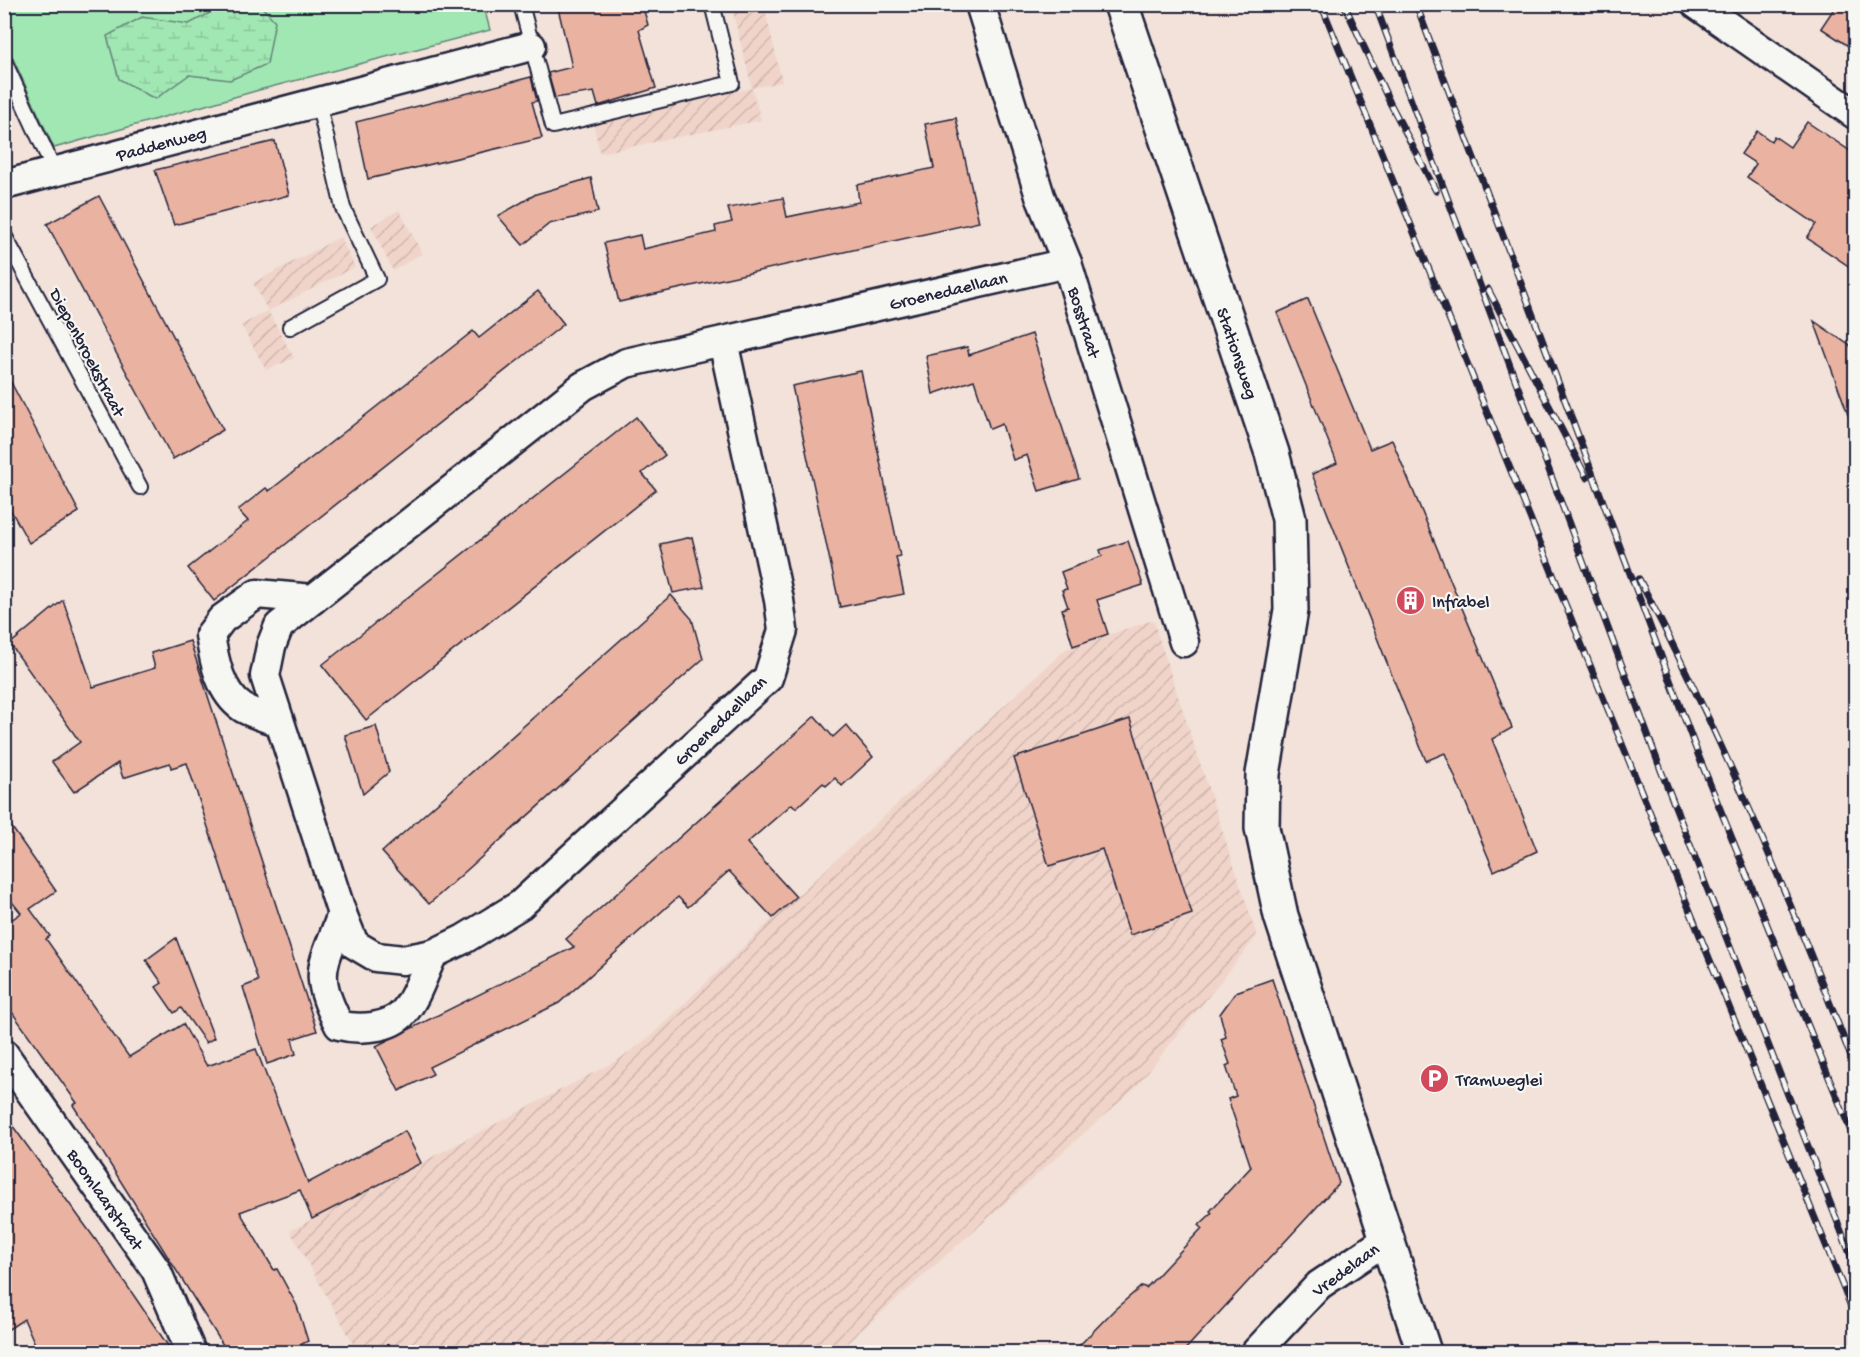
<svg xmlns="http://www.w3.org/2000/svg" width="1860" height="1357" font-family="'Gochi Hand',sans-serif">
  <style>
    .industrial { fill: url(#industrial-furrows) }
    .green { fill: #a1e7b3; stroke: #628477; stroke-width: 1.5 }
    .wetland { fill: url(#wetland-marsh); stroke: #628477; stroke-width: 1.5 }
    .building { fill: #eab2a1; stroke: #22223b; stroke-width: 1.5 }
    .lines { fill: none; stroke-linecap: round; stroke-linejoin: round }
    .service-casing { stroke: #22223b; stroke-width: 18 }
    .minor-casing { stroke: #22223b; stroke-width: 33 }
    .tertiary-casing { stroke: #22223b; stroke-width: 38 }
    .service { stroke: #f6f6f2; stroke-width: 14 }
    .minor { stroke: #f6f6f2; stroke-width: 28 }
    .tertiary { stroke: #f6f6f2; stroke-width: 33 }
    .rail-casing { stroke: #22223b; stroke-width: 7 }
    .rail { stroke: #f6f6f2; stroke-width: 4.5; stroke-dasharray: 14; stroke-linecap: butt }
    .labels { text-anchor: middle; stroke-width: 4.5; stroke-linejoin: round; paint-order: stroke }
    .street-label { font-size: 18px; fill: #22223b; stroke: #f6f6f2 }
    .poi-label { font-size: 18px; fill: #22223b; stroke: #f6f6f2; text-anchor: start }
  </style>
  <defs>
    <pattern id="industrial-furrows" width="10" height="10" patternUnits="userSpaceOnUse" patternTransform="scale(1.5)"><rect width="10" height="10" fill="#f0d4c9"/><path d="M-1 1l2-2M0 10L10 0M9 11l2-2" fill="none" stroke="#ceb6ae"/></pattern>
    <pattern id="wetland-marsh" width="20" height="14" patternUnits="userSpaceOnUse" patternTransform="scale(1.5)"><rect width="20" height="14" fill="#a1e7b3"/><path d="M1 5h8M5 5V1M11 12h8M15 12V8" fill="none" stroke="#8ac69b"/></pattern>
  </defs>
  <rect width="100%" height="100%" fill="#f2e2da"/>
  <filter id="ink" filterUnits="userSpaceOnUse"><feTurbulence type="fractalNoise" baseFrequency=".0167" numOctaves="2"/><feDisplacementMap in="SourceGraphic" scale="12" xChannelSelector="R" yChannelSelector="G"/><feConvolveMatrix kernelMatrix="1 2 1 2 8 2 1 2 1" color-interpolation-filters="sRGB"/></filter>
  <g filter="url(#ink)">
    <g class="industrial">
      <polygon points="731,5 764,5 782,82 752,88 761,120 600,153 593,123 752,88"/>
      <polygon points="399,210 422,253 393,271 371,226"/>
      <polygon points="340,237 355,267 268,311 294,358 266,370 241,325 268,311 253,283"/>
      <polygon points="1153,620 1257,936 1135,1088 837,1352 358,1352 290,1231 618,1060 651,1036 773,918 1066,649"/>
    </g>
    <polygon class="green" points="21,4 483,4 490,30 259,90 54,148 5,41 4,12"/>
    <polygon class="wetland" points="225,5 260,5 275,21 267,64 230,80 189,75 155,99 119,79 107,36 142,17 189,24"/>
    <g class="building">
      <polygon points="557,4 642,4 648,25 639,30 656,88 598,106 594,92 555,98 548,73 572,67"/>
      <polygon points="1837,4 1856,4 1856,51 1821,28"/>
      <polygon points="531,77 537,101 532,102 542,138 368,179 356,122"/>
      <polygon points="956,118 979,222 619,302 604,243 640,235 643,249 716,232 715,226 732,222 728,208 783,198 787,217 859,202 857,185 934,168 925,124"/>
      <polygon points="1807,122 1856,155 1856,271 1807,238 1816,224 1747,177 1756,164 1741,154 1757,131 1771,141 1774,136 1790,147"/>
      <polygon points="275,141 289,195 174,225 155,170"/>
      <polygon points="591,178 598,212 549,224 523,245 498,216 536,194"/>
      <polygon points="99,196 223,430 173,459 47,224"/>
      <polygon points="538,291 564,324 214,601 188,568 248,521 238,510 266,488 269,491 473,331 479,338"/>
      <polygon points="1308,299 1370,449 1392,440 1512,728 1492,739 1537,851 1494,871 1445,753 1426,761 1312,474 1337,463 1277,313"/>
      <polygon points="1814,321 1856,350 1856,424 1852,425"/>
      <polygon points="1032,334 1079,479 1039,491 1027,455 1013,460 1002,424 990,429 974,380 933,394 926,356 967,347 969,355"/>
      <polygon points="4,369 79,512 29,543 4,498"/>
      <polygon points="861,371 900,556 896,557 904,594 840,607 792,386"/>
      <polygon points="636,417 665,455 642,473 656,490 366,720 322,665"/>
      <polygon points="692,537 704,587 673,593 660,544"/>
      <polygon points="1128,541 1143,585 1097,600 1108,634 1073,646 1062,609 1068,607 1062,590 1067,589 1061,572 1102,556 1100,550"/>
      <polygon points="671,595 692,619 703,659 429,904 382,852"/>
      <polygon points="63,600 93,687 155,668 151,653 190,641 317,1031 292,1039 296,1054 267,1064 243,987 258,981 187,763 171,768 170,763 123,778 118,763 74,792 52,762 80,742 10,644"/>
      <polygon points="815,716 833,737 846,725 873,757 842,786 835,778 826,786 823,783 796,808 792,804 747,843 796,897 773,918 729,871 688,907 678,897 559,1003 429,1067 433,1074 399,1091 376,1046 574,947 566,939"/>
      <polygon points="1130,719 1192,914 1130,935 1102,849 1049,866 1014,758"/>
      <polygon points="376,726 389,772 363,794 345,735"/>
      <polygon points="4,816 56,891 30,909 50,936 46,939 129,1057 183,1024 207,1066 256,1049 308,1183 405,1131 421,1163 312,1219 300,1190 240,1212 274,1270 277,1269 297,1306 308,1341 300,1345 303,1353 228,1353 73,1105 77,1103 4,1001 4,925 21,913 4,892"/>
      <polygon points="176,938 214,1038 206,1043 181,1008 174,1013 156,987 162,983 146,960"/>
      <polygon points="1272,979 1339,1183 1182,1353 1072,1353 1114,1310 1142,1286 1146,1288 1202,1228 1199,1225 1212,1213 1210,1211 1251,1167 1228,1099 1236,1096 1226,1066 1230,1064 1221,1039 1226,1037 1220,1014 1236,992"/>
      <polygon points="4,1114 98,1243 173,1353 39,1353 24,1319 4,1332"/>
    </g>
    <g class="lines">
      <defs>
        <g id="service">
          <polyline points="521,4 553,126 732,83 712,4"/>
          <polyline points="4,61 55,172"/>
          <polyline points="4,235 140,487"/>
          <polyline points="290,327 377,279 343,208 318,102"/>
        </g>
        <g id="minor">
          <polyline points="980,4 1040,196 1067,263 1184,642"/>
          <polyline points="1696,4 1856,115"/>
          <polyline points="4,185 531,46"/>
          <polyline points="723,341 779,600 783,630 768,678 520,905 464,939 433,954 403,960 376,957 354,944 342,914 265,676 271,646 279,626 583,386 626,363 1067,263"/>
          <path d="M279 722C267 718 254 714 243 708 220 693 214 660 210 635L222 619 257 594 313 599"/>
          <path d="M342 914C324 966 311 971 339 1025 358 1030 390 1029 404 1012 417 997 424 972 433 954"/>
          <polyline points="4,1054 156,1270 191,1352"/>
          <polyline points="1256,1352 1319,1285 1386,1240"/>
        </g>
        <polyline id="tertiary" points="1121,4 1272,453 1289,519 1291,610 1263,774 1262,828 1281,916 1424,1352"/>
      </defs>
      <use href="#service" class="service-casing"/>
      <use href="#minor" class="minor-casing"/>
      <use href="#tertiary" class="tertiary-casing"/>
      <use href="#service" class="service"/>
      <use href="#minor" class="minor"/>
      <use href="#tertiary" class="tertiary"/>
      <defs>
        <g id="rail">
          <polyline points="1321,4 1856,1319"/>
          <polyline points="1344,4 1390,103 1436,191"/>
          <polyline points="1375,4 1662,773 1856,1269"/>
          <polyline points="1416,4 1699,757 1856,1144"/>
          <polyline points="1488,289 1587,478"/>
          <path d="M1639 579C1723 738 1791 902 1856 1070"/>
        </g>
      </defs>
      <use href="#rail" class="rail-casing"/>
      <use href="#rail" class="rail"/>
    </g>
  </g>
  <defs>
    <symbol id="building-disc" viewBox="-11 -11 22 22"><circle r="9.5" fill="#d1495b" stroke="#f6f6f2"/><path d="M-4-6H4V6H1V3H-1V6H-4ZM-2.5-4.3h1.7v1.8h-1.7ZM.8-4.3h1.7v1.8H.8ZM-2.5-1h1.7V.8h-1.7ZM.8-1h1.7V.8H.8Z" fill="#fff"/></symbol>
    <symbol id="parking-disc" viewBox="-11 -11 22 22"><circle r="9.5" fill="#d1495b" stroke="#f6f6f2"/><path d="M-3.5-5.5H1a3.5 3.5 0 0 1 0 7H-1V5.5H-3.5ZM-1-3.4V-.6H.8a1.4 1.4 0 0 0 0-2.8Z" fill="#fff"/></symbol>
  </defs>
  <g fill-rule="evenodd">
    <use href="#building-disc" x="1394" y="584" width="33" height="33"/>
    <use href="#parking-disc" x="1418" y="1062" width="33" height="33"/>
  </g>
  <g class="labels">
    <g class="street-label">
      <text transform="translate(161 143) rotate(-15)" y="6">Paddenweg</text>
      <text transform="translate(948 290) rotate(-13)" y="6">Groenedaellaan</text>
      <text transform="translate(1085 322) rotate(73)" y="6">Bosstraat</text>
      <text transform="translate(88 352) rotate(62)" y="6">Diepenbroekstraat</text>
      <text transform="translate(1238 353) rotate(71)" y="6">Stationsweg</text>
      <text transform="translate(720 720) rotate(-44)" y="6">Groenedaellaan</text>
      <text transform="translate(106 1199) rotate(55)" y="6">Boomlaarstraat</text>
      <text transform="translate(1345 1269) rotate(-36)" y="6">Vredelaan</text>
    </g>
    <g class="poi-label">
      <text x="1432" y="607">Infrabel</text>
      <text x="1456" y="1085">Tramweglei</text>
    </g>
  </g>
  <rect width="1860" height="1357" fill="none" stroke="#f6f6f2" stroke-width="24"/>
  <rect x="12" y="12" width="1836" height="1333" fill="none" stroke="#22223b" stroke-width="2" filter="url(#ink)"/>
</svg>
